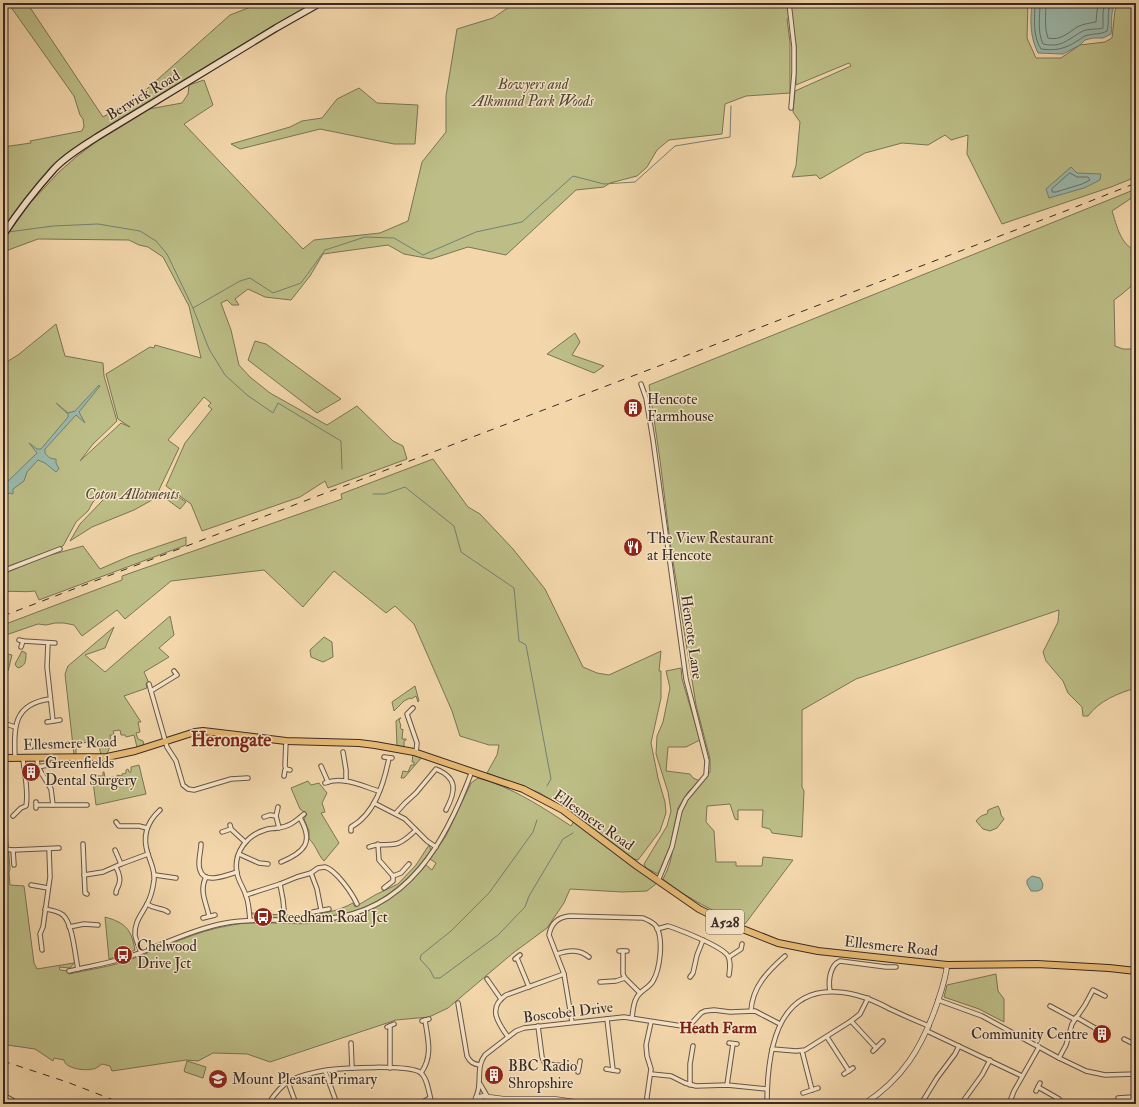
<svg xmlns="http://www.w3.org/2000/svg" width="1139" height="1107" font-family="'IM FELL Double Pica',serif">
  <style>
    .green { fill: #bdbe87; stroke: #7a7456 }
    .water { fill: #9bb9ac; stroke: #738076 }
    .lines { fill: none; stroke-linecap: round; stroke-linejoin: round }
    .shore { stroke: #697269; stroke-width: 1 }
    .stream { stroke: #738076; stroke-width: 1 }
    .minor-casing { stroke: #665647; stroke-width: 5.5 }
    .tertiary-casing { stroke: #665647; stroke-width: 6 }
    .secondary-casing { stroke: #372b26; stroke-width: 8 }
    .primary-casing { stroke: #372b26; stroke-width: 8 }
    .minor { stroke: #f7e5c8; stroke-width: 3.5 }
    .tertiary { stroke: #f7e5c8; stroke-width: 4.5 }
    .secondary { stroke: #f7e5c8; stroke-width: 5.5 }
    .primary { stroke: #eabc76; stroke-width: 6 }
    .rail { stroke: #372b26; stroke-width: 1; stroke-dasharray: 7 7; stroke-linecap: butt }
    .labels { text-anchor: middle; stroke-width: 3; stroke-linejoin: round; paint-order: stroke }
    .shield { fill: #f7e5c8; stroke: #716357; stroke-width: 1 }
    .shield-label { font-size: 14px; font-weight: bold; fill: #372b26 }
    .park-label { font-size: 15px; font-style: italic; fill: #524839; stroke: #f7e5c8 }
    .street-label { font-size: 15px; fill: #372b26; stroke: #f7e5c8 }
    .poi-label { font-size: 15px; fill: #372b26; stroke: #f7e5c8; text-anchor: start }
    .neighbourhood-label { font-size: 16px; font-weight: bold; fill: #7a1f14; stroke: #f7e5c8 }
    .district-label { font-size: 19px; font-weight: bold; fill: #7a1f14; stroke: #f7e5c8 }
  </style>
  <rect width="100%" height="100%" fill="#f3d7ab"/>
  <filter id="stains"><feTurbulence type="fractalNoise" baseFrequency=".005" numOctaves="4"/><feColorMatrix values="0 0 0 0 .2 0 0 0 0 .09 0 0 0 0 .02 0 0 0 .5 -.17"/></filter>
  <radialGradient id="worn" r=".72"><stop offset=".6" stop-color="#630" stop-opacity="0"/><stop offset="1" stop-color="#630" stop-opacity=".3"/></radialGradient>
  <g class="green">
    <path d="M8 3H27L103 117 139 96 230 15 261 3H301L305 9 240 46 70 151C42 175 23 201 3 232V147L31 143 30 141 82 131 84 126 83 119 80 115 74 96Z"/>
    <polygon points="515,3 1028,3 1027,38 1036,58 1061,58 1080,45 1105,42 1112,38 1115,10 1120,3 1136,3 1136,177 1111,187 1002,224 967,154 968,135 951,140 945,135 928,145 902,143 865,153 820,179 816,175 792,177 796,166 800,122 793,112 795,91 851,66 849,63 796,85 796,45 791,15 787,19 790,42 790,93 746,96 725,104 722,134 669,140 657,150 647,167 637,176 610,183 604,187 576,190 506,255 468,247 431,259 404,254 388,245 323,254 310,276 291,300 265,297 248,289 235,299 239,305 232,305 227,300 221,303 231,330 239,365 250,377 270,393 327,425 357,406 393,441 403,446 407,459 328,488 325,481 300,497 202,531 191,504 166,486 185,443 212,409 208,406 211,403 204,397 168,440 179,448 158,492 152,500 134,510 92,527 70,541 80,524 103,500 99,496 93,502 88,511 76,522 63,546 3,568 3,364 18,355 56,324 65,356 103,363 104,376 117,421 93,444 80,461 121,423 130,427 118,419 106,374 150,347 154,348 155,345 201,358 189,306 163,257 148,247 139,245 129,240 38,239 3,252 3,241 30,203 59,172 76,157 100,139 149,109 182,103 188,94 189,85 204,80 213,105 184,124 303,249 314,240 380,233 408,221 422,162 446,132 446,96 457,29 493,18"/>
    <polygon points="359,88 377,103 418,105 415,144 394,144 320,129 240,149 231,144 290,127 302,121 322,118 337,99"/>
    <path d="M1136 189V195L1112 211C1117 226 1120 244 1136 251V282L1122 294 1114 300 1115 346 1123 349H1136V688C1118 693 1099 701 1088 716H1083L1082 707 1068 693 1063 681 1046 661 1043 652 1058 622 1059 610 856 679 802 710V787L804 791 802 837 772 833 770 829 762 827 763 810H738V820L735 819 730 804 707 806 706 822 714 831 716 862H736V866H762L763 857 793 860 745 924C716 913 688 899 663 879 675 858 673 835 680 813 685 797 700 785 710 772V759L696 705 671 549 660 460 649 385Z"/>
    <polygon points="575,333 580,342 572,355 604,366 594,373 547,354"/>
    <polygon points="255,341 266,344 341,399 317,413 248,360"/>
    <polygon points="433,459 468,507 480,514 513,549 545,589 583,667 597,673 609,675 661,651 659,671 661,671 661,698 651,743 658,778 665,802 666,813 660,831 638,860 634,859 574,814 540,793 487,773 497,755 499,745 489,745 460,736 452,711 414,624 395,606 386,613 334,571 303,607 264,570 171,581 125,619 117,610 82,636 74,625 64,623 55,623 46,625 38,624 3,636 3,625 122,580 122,576 342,499 341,494"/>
    <polygon points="170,491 186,502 180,509 165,498"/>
    <path d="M186 537V545L39 600 35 591C24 593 14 590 3 592V574L47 556 83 546 100 569 130 556Z"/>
    <polygon points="170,616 174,635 159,648 169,657 144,672 149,683 146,684 147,688 124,696 141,722 138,722 140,732 136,733 138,739 143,741 144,745 137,747 134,735 126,737 125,735 121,735 120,730 113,731 114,735 110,735 111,744 107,754 101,755 98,741 95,742 96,744 90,745 90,742 81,743 81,741 79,741 80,746 76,747 76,755 74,755 65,674 68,666 114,627 105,648 85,655 105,672"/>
    <polygon points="324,637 332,642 333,657 323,662 311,657 310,650"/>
    <path d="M22 651 26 653C26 660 26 666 18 668L16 666 15 664Z"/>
    <polygon points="3,653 12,655 8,671 3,675"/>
    <polygon points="681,668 682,679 700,740 686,747 668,747 666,771 690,774 693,778 700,781 688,792 678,808 670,846 658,874 646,868 644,864 667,826 671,811 668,792 656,754 657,736 663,722 670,688 666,671"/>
    <polygon points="415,686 419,701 418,702 416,696 411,699 410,698 404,701 394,711 392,702"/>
    <polygon points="400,718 401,718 399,720 401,726 400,727 402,730 403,729 402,739 406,739 406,740 404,741 404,747 397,746 396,721"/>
    <polygon points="413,754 422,757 404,778 401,778 403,771 408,772 411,765 414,765 414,762 412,762"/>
    <polygon points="139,765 146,794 96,805 92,774 95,774 96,776 103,776 103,772 104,772 106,784 108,784 107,778 114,777 115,782 118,782 117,775 122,776 122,774 126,773 126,770 128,769 129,772 131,772 131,767"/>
    <path d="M478 778C512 787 542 807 571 826L574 821 657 883 647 891 622 892 570 889 564 903 547 928 513 953 448 1008 429 1017 396 1020 270 1062 247 1054 213 1053 198 1061 186 1060 112 1071 110 1066 102 1064C100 1065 96 1069 93 1069 86 1071 65 1069 64 1060L54 1058 53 1061 35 1049 7 1045 3 1046V827L7 830 10 869 9 873 10 885 24 886 34 963 37 969 74 963 70 968 59 967 60 970 68 971 69 974C86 970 103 968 120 963 152 953 184 936 217 928 228 926 239 923 250 923 273 922 296 925 320 923 362 919 399 898 426 865L432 870 436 863 430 859 446 836 471 783Z"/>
    <path d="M308 781 311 785 319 783 327 793 322 803 325 812 321 813 339 843 324 861C318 855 316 845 309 839V831L304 819 307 814 300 809 291 788Z"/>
    <path d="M998 806 1000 810 1001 815 1004 819 997 828 990 831 983 829 976 821C979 817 982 815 987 814L988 810Z"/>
    <path d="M429 845 431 850C409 882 379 907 340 915 317 919 292 918 269 918L265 916 255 917 252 913C286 915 322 920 353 903L355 907 375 895 398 884 416 865Z"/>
    <path d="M105 917C126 923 131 929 135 950L133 951 109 959Z"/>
    <polygon points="996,974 998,991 1004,999 1004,1022 979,1009 944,997 947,985"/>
    <polygon points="187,1061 206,1067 203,1078 185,1072 184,1071"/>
  </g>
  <g class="water">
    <path d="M1032 3H1117C1109 10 1113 23 1111 34L1103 38H1093L1085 40 1080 45 1063 54 1038 53C1030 37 1030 21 1032 3Z"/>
    <polygon points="1071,167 1077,173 1101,174 1100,180 1084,188 1049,198 1046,189"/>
    <path d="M99 385 100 386 79 412 85 423 76 415 45 449V453C48 457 50 459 56 459V463L59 469 56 472 45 463 38 460 27 472 24 481 13 489V494L9 493 3 498 4 485 37 453 29 443 37 449H41L68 417V414L56 403 68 413 75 411Z"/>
    <polygon points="1032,876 1040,878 1043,884 1042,889 1038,891 1031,891 1027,884 1027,880"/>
  </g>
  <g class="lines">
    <g class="shore">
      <path d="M1035 3C1035 18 1032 35 1041 49 1055 51 1065 49 1077 41 1080 40 1082 37 1085 36 1093 33 1100 35 1107 31 1110 22 1106 13 1111 3"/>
      <path d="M1040 3C1040 17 1037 31 1043 44 1061 48 1067 40 1081 32 1088 28 1096 30 1103 28V12L1105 3"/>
      <path d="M1046 3C1046 15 1044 27 1048 38 1060 41 1068 33 1077 27 1083 24 1090 23 1096 22L1097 11 1099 3"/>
      <polygon points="1070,173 1077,177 1088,177 1090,180 1082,184 1056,192 1052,192 1052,189"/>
    </g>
    <g class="stream">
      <polyline points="8,232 53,226 98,224 140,231 156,241 167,254 193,308 209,349 225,375 247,395 273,413 278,403 341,441 342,469"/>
      <polyline points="193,308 240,281 250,278 273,293 301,283 325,250 365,237 394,238 423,255 476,232 522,222 573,176 604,184 635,182 675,146 730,137 731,106"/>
      <polyline points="373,494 385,494 405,487 454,526 461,552 514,588 519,641 526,645 551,779 547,786"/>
      <polyline points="537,820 533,832 489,893 451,931 421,955 420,959 430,970 434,978 440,978 498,935 525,907 529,896 563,839 573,833"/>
    </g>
    <defs>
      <g id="minor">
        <polyline points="789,3 794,47 794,73 791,108"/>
        <polyline points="641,384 646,398 653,440 686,679 707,761 706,775 686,799 680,811 672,847 658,881"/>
        <polyline points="3,571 60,549"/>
        <polyline points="19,640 23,641 55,643"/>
        <polyline points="48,643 47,667 53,721"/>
        <polyline points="21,647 23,641"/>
        <polyline points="174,671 177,675 151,691 167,747 176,761 183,785 188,789 194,790 231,779 248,778"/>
        <polyline points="149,684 151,691"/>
        <polyline points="413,708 407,714 417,743 416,753"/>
        <polyline points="47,722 60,720"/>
        <polyline points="3,723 15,727"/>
        <polyline points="286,741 285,766 286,769 290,770"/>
        <polyline points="343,752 346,770 346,781"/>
        <polyline points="384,757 392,758"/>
        <path d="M15 758C14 727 13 704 50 699"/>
        <polyline points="37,758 38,767 51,789 53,805"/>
        <polyline points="321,766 328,782"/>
        <polyline points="38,767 58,763 80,764"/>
        <polyline points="284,776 285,770 286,769"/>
        <path d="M325 783C343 776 362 786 379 791"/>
        <polyline points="36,802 36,808"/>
        <polyline points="374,803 405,819 427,841 436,847"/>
        <polyline points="37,805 87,805"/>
        <polyline points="278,807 276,816 279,828"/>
        <path d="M396 813 405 803 416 793 436 769C458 778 456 791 446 810"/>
        <path d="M13 816 21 808 26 806C29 791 24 773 23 758"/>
        <polyline points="264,817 270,815 276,816"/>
        <polyline points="116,822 119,826 139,826 147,828"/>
        <polyline points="230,825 231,829 245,842"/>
        <path d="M351 831V827C375 814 384 783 389 758"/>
        <polyline points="222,832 231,829"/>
        <polyline points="83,844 85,893 87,894"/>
        <path d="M201 844C201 852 197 863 200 870 204 885 227 875 237 872"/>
        <polyline points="378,844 379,860 393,876 393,881 384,888"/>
        <path d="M369 847C378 843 386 846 395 844 403 843 410 835 416 830"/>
        <polyline points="4,849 13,850 59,848"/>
        <polyline points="13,850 14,865"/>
        <polyline points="115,850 121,864"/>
        <polyline points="239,854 259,863 268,864"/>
        <path d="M281 862C305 852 314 842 300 818"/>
        <path d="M116 867C118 871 121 879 119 884 118 888 116 889 116 893"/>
        <polyline points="311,873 317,889 321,910"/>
        <polyline points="84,875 103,872 121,864 148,854"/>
        <polyline points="155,875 176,878"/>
        <polyline points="393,876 401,873 409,864"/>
        <path d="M206 877C199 891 206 902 209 916"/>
        <polyline points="280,884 283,900 284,910"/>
        <polyline points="31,885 48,888"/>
        <path d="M246 895 280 884 297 877 311 873 318 868 325 867C336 870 352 893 357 904"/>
        <path d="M147 904C156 910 162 907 168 912"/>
        <path d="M45 909C51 910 58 911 63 915 73 924 75 956 78 969"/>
        <polyline points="313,912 329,909"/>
        <polyline points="203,918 215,915"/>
        <path d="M250 920C249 912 249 903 246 896 244 888 238 881 237 873 233 853 247 835 265 830 269 828 273 829 277 828 289 827 296 821 304 814"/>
        <polyline points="69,927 84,924 98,925"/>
        <path d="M657 929 668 926 674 928C685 932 723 947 728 956 731 962 730 968 729 975"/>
        <polyline points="42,950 40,934 43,927 50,877 49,849"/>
        <polyline points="619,951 627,951"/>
        <polyline points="623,951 623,974 625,978 640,993"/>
        <path d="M141 952C139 947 136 941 135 935 134 922 142 914 147 904 151 897 153 888 154 880 155 870 151 864 148 854 142 837 147 822 160 810"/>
        <path d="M557 954C569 950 579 949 589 957"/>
        <polyline points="729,957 741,949 742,944"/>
        <polyline points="517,958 529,987"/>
        <polyline points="515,959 520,955"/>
        <path d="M69 971C90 966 111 963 131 956 162 945 193 929 226 923 258 917 292 922 325 919 408 912 446 841 472 771"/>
        <polyline points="690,977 693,973 697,955 703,940"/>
        <polyline points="487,979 501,999"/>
        <polyline points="600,982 616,981 625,978"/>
        <path d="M830 991C828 981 830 965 840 961L886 967H896"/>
        <polyline points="938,1000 982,1016 1059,1058 1086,1071 1105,1075 1136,1074"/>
        <path d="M458 1003 467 1056C470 1062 473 1064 480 1065"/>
        <polyline points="1050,1006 1074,1019"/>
        <path d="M751 1011C752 987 768 971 785 956"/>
        <polyline points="1076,1017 1095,1028"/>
        <polyline points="607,1019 613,1070"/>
        <polyline points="422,1021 429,1019"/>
        <polyline points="851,1021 876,1048"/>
        <path d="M572 1022 564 974 549 935C551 923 558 917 570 916L643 918C648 920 653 922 656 926 664 939 660 969 653 981 649 988 641 990 637 997 633 1003 633 1011 632 1018"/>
        <polyline points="691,1024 695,1032"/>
        <polyline points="390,1026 390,1068"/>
        <polyline points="538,1026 542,1057 545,1064 579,1067"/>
        <polyline points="387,1027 394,1024"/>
        <polyline points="927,1031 1022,1076"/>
        <path d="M508 1037C498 1023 487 1008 506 995L564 974"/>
        <polyline points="827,1037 849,1071"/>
        <polyline points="1124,1039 1136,1045"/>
        <polyline points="351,1043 352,1068"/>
        <polyline points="729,1043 737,1044"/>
        <polyline points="772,1049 796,1051 805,1050 851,1021 860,1014 868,998"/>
        <polyline points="802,1051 812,1090"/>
        <polyline points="873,1051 883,1041"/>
        <polyline points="1059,1058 1066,1045 1072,1024 1085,1005 1093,990 1105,996"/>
        <polyline points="606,1069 618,1071"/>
        <polyline points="325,1071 337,1104"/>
        <polyline points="578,1072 580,1061"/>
        <path d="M421 1073C433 1056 428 1040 425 1020"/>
        <polyline points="651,1074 671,1076 685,1083 696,1086 727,1085 767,1089"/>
        <polyline points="844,1074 853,1068"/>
        <polyline points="288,1082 296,1104"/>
        <polyline points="480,1084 487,1096"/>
        <polyline points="690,1085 690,1064 693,1046"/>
        <polyline points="727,1085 733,1044"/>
        <polyline points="1038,1087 1059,1099 1060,1101 1070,1104"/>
        <polyline points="1036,1091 1040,1083"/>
        <polyline points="803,1093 818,1088"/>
        <polyline points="3,1095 19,1104"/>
        <polyline points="1118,1098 1133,1097 1135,1100 1134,1104"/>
        <path d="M475 1100C477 1095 479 1089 479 1084 480 1073 478 1064 485 1055L516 1031 524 1028 624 1017 682 1026 691 1024 701 1013 705 1011 714 1010 730 1012 755 1011 780 1024"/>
        <path d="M268 1104C274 1095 281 1085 291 1080 302 1075 315 1072 327 1070 342 1068 410 1064 421 1073 428 1079 429 1095 432 1104"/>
        <polyline points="419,1104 430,1098"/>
        <polyline points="646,1104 651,1069 647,1056 646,1045 651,1022"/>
        <path d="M767 1104C767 1045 779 976 856 995 868 998 879 1003 890 1009 903 1015 916 1021 929 1026"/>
        <polyline points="921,1104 937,1078 955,1054 959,1046"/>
        <polyline points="961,1104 982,1075 990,1060"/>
        <polyline points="1009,1104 1014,1091 1039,1047"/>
      </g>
      <g id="tertiary">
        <polyline points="488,1097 503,1099 554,1099 587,1104"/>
        <polyline points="474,1104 476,1098 484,1096 490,1099 491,1104"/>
        <path d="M864 1104C903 1079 922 1047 937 1004 941 992 946 978 947 965"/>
      </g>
      <path id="secondary" d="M3 235C18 212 36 189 54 169 66 156 82 147 97 137L276 28 320 3"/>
      <polyline id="primary" points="3,758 107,757 135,751 195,732 203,731 286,741 359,743 375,745 414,752 502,782 523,789 563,810 637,866 699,909 725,922 778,943 818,951 947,965 1037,964 1109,968 1136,971"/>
    </defs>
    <use href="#minor" class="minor-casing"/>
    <use href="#tertiary" class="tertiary-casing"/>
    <use href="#secondary" class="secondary-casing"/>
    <use href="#primary" class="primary-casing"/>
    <use href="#minor" class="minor"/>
    <use href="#tertiary" class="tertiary"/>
    <use href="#secondary" class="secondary"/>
    <use href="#primary" class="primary"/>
    <g class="rail">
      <polyline points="3,616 1068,210 1136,183"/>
      <polyline points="3,1061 67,1082 124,1104"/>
    </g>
  </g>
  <defs>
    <symbol id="building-disc" viewBox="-11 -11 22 22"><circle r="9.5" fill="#8f2418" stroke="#f7e5c8"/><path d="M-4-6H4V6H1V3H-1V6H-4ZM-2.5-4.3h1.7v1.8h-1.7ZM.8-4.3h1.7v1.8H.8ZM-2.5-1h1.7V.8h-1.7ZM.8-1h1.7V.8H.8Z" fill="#fff"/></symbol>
    <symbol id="restaurant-disc" viewBox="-11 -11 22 22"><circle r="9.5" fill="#8f2418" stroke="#f7e5c8"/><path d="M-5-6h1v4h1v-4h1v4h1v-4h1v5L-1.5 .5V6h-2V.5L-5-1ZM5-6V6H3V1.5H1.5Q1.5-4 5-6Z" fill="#fff"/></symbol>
    <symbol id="bus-disc" viewBox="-11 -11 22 22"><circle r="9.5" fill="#8f2418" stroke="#f7e5c8"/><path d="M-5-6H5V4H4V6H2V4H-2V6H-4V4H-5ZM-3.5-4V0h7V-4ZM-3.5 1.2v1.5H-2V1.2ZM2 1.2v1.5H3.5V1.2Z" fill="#fff"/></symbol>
    <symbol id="school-disc" viewBox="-11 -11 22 22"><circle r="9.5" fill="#8f2418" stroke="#f7e5c8"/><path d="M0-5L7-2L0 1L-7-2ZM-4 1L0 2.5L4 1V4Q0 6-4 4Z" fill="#fff"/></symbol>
  </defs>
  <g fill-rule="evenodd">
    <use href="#building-disc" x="622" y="397" width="22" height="22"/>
    <use href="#restaurant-disc" x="622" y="536" width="22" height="22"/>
    <use href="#building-disc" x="20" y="761" width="22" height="22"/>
    <use href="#bus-disc" x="252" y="906" width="22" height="22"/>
    <use href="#bus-disc" x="112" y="944" width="22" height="22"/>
    <use href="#building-disc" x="1091" y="1023" width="22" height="22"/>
    <use href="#building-disc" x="483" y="1064" width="22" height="22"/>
    <use href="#school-disc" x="207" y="1068" width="22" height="22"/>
  </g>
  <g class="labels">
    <rect class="shield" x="706" y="910" width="38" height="24" rx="3"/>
    <g class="shield-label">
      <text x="725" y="927">A528</text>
    </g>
    <g class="park-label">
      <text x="533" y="89">Bowyers and<tspan x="533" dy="17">Alkmund Park Woods</tspan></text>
      <text x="132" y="499">Coton Allotments</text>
    </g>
    <g class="street-label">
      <text transform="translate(143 95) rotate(-31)" y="5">Berwick Road</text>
      <text transform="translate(692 637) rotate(82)" y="5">Hencote Lane</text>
      <text transform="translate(70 743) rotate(-2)" y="5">Ellesmere Road</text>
      <text transform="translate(594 820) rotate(35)" y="5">Ellesmere Road</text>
      <text transform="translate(891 946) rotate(6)" y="5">Ellesmere Road</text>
      <text transform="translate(568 1012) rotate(-7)" y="5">Boscobel Drive</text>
    </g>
    <g class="poi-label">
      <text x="647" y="404">Hencote<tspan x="647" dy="17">Farmhouse</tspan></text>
      <text x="647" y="543">The View Restaurant<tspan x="647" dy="17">at Hencote</tspan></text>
      <text x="45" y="768">Greenfields<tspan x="45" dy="17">Dental Surgery</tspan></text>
      <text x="277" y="922">Reedham Road Jct</text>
      <text x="137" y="951">Chelwood<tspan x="137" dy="17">Drive Jct</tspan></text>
      <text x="1088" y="1039" text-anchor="end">Community Centre</text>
      <text x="508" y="1071">BBC Radio<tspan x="508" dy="17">Shropshire</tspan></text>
      <text x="232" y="1084">Mount Pleasant Primary</text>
    </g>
    <g class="neighbourhood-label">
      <text x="718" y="1033">Heath Farm</text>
    </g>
    <g class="district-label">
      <text x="231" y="746">Herongate</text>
    </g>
  </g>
  <rect width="1139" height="1107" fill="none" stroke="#f3d7ab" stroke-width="16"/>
  <rect x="4" y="4" width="1131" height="1099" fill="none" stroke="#372b26" stroke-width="2"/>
  <rect x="8" y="8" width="1123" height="1091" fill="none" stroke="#372b26"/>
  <rect width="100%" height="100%" filter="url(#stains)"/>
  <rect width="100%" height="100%" fill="url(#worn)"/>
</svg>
